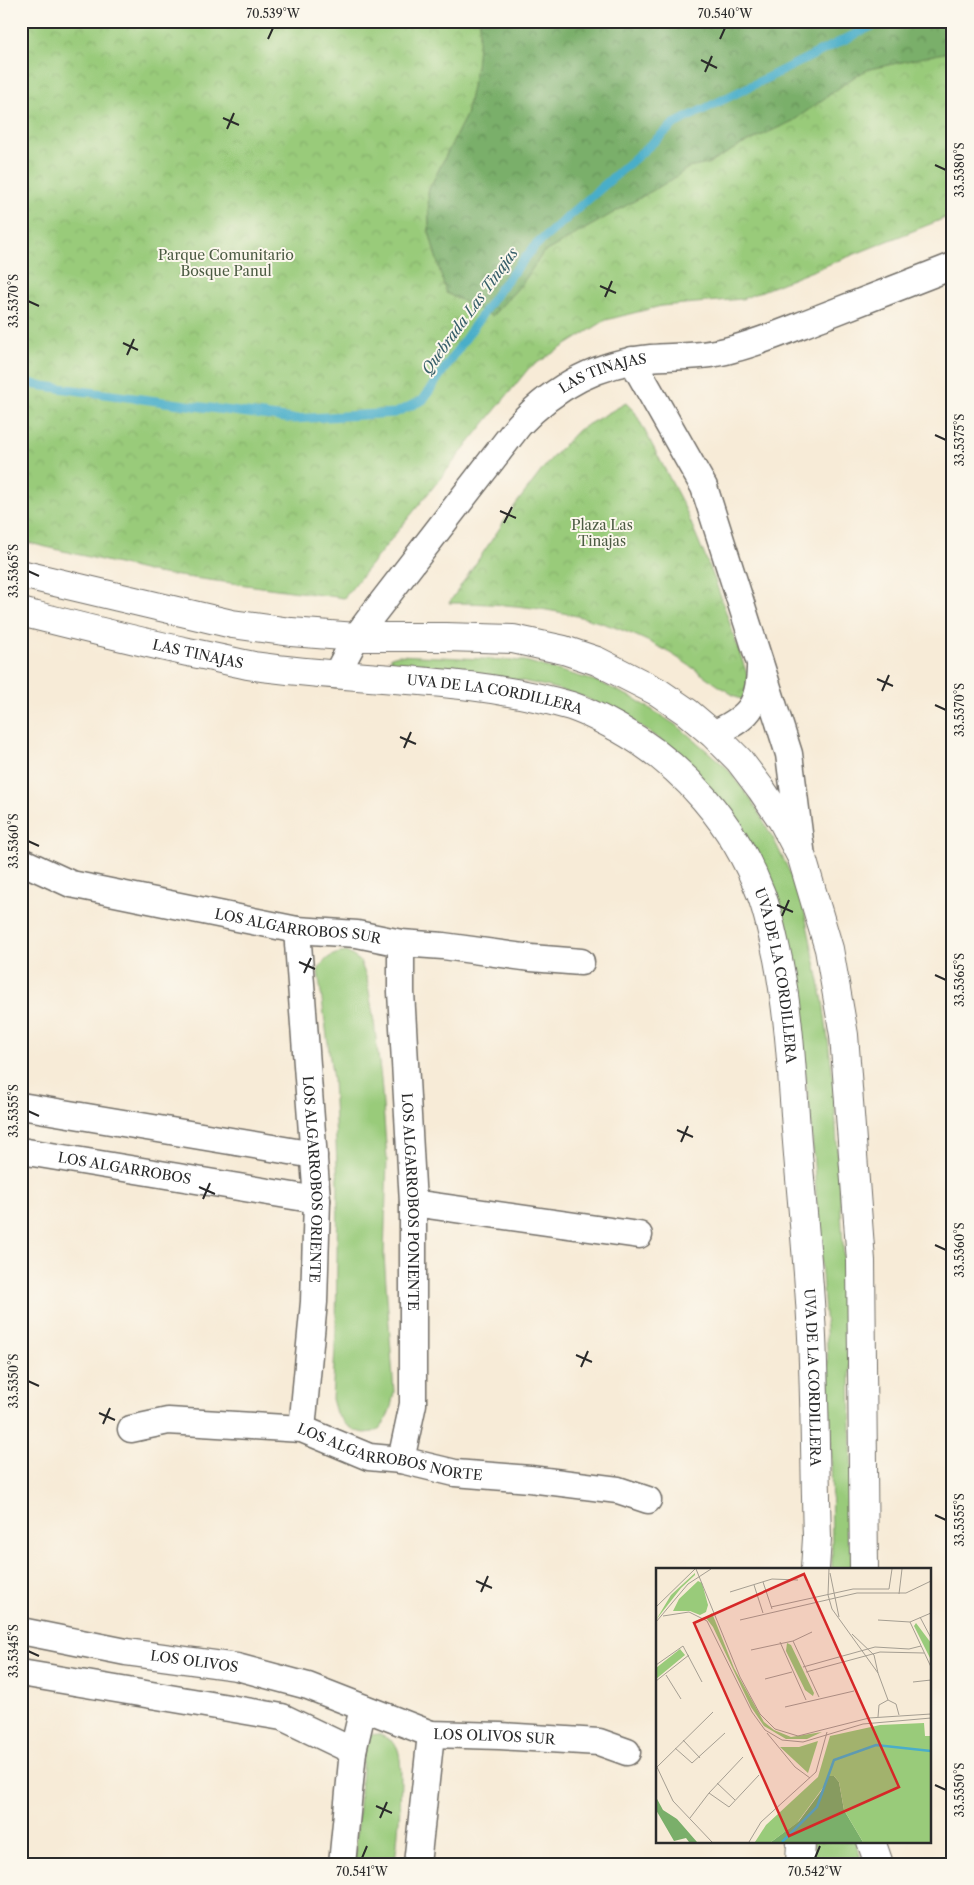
<svg xmlns="http://www.w3.org/2000/svg" width="974" height="1885" font-family="'Libre Caslon Text',serif">
  <style>
    .grass { fill: #99cb7a; stroke: #627b52 }
    .forest { fill: url(#forest-crowns); stroke: #526d4a }
    .park { fill: url(#park-crowns); stroke: #627b52 }
    .lines { fill: none; stroke-linecap: round; stroke-linejoin: round }
    .stream { stroke: #4aaec9; stroke-width: 9 }
    .minor-casing { stroke: #726e67; stroke-width: 29 }
    .tertiary-casing { stroke: #726e67; stroke-width: 30 }
    .minor { stroke: #fff; stroke-width: 26 }
    .tertiary { stroke: #fff; stroke-width: 28 }
    .ticks { fill: none; stroke: #2b2b2b; stroke-width: 2 }
    .labels { text-anchor: middle; stroke-width: 4; stroke-linejoin: round; paint-order: stroke }
    .park-label { font-size: 14px; fill: #4c5b43; stroke: #fbf7ec }
    .street-label { font-size: 14px; fill: #2b2b2b; stroke: #fbf7ec }
    .water-label { font-size: 15px; font-style: italic; fill: #375f6a; stroke: #fbf7ec }
    .inset-river { fill: none; stroke: #4aaec9; stroke-width: 2.5 }
    .inset-road { fill: none; stroke: #a59e92; stroke-width: 1 }
    .view { fill: #d62828; fill-opacity: 0.15; stroke: #d62828; stroke-width: 2.5 }
    .inset-edge { fill: none; stroke: #2b2b2b; stroke-width: 2.5 }
    .neatline { fill: none; stroke: #2b2b2b; stroke-width: 2 }
    .ticks-label { font-size: 12px; text-anchor: middle; fill: #2b2b2b }
  </style>
  <defs>
    <pattern id="forest-crowns" width="20" height="18" patternUnits="userSpaceOnUse" patternTransform="scale(1.25)"><rect width="20" height="18" fill="#7aaf6a"/><path d="M2 6a3 3 0 1 1 6 0M12 15a3 3 0 1 1 6 0" fill="none" stroke="#648f57"/></pattern>
    <pattern id="park-crowns" width="20" height="18" patternUnits="userSpaceOnUse" patternTransform="scale(1.25)"><rect width="20" height="18" fill="#99cb7a"/><path d="M2 6a3 3 0 1 1 6 0M12 15a3 3 0 1 1 6 0" fill="none" stroke="#84ae6a"/></pattern>
  </defs>
  <rect width="100%" height="100%" fill="#fbf7ec"/>
  <filter id="ink" filterUnits="userSpaceOnUse"><feTurbulence type="fractalNoise" baseFrequency=".02" numOctaves="2"/><feDisplacementMap in="SourceGraphic" scale="10" xChannelSelector="R" yChannelSelector="G"/><feConvolveMatrix kernelMatrix="1 2 1 2 8 2 1 2 1" color-interpolation-filters="sRGB"/></filter>
  <filter id="wash" filterUnits="userSpaceOnUse"><feTurbulence type="fractalNoise" baseFrequency=".0096" numOctaves="4" result="noise"/><feDisplacementMap in="SourceGraphic" scale="20" xChannelSelector="R" yChannelSelector="G"/><feGaussianBlur stdDeviation="1.12" result="paint"/><feColorMatrix in="noise" values="0 0 0 0 0 0 0 0 0 0 0 0 0 0 0 0 0 1.4 0 .05"/><feComposite in="paint" operator="in"/></filter>
  <g filter="url(#wash)">
    <rect width="100%" height="100%" fill="#f7ebd7"/>
    <g class="grass">
      <polygon points="398,655 525,661 599,682 635,699 679,727 727,768 752,801 773,838 801,895 823,1001 833,1078 850,1360 853,1569 832,1569 831,1424 826,1329 811,1124 793,966 786,927 772,892 674,750 632,720 584,697 550,687 499,676 391,665 391,657"/>
      <path d="M347 952 360 961 367 979 374 1022 381 1079 387 1159 384 1256 394 1392 391 1407 386 1420 380 1428 373 1432 364 1433 356 1431 345 1424 336 1413 332 1399 336 1332 338 1185 333 1080 318 971C324 958 333 953 347 952Z"/>
      <path d="M378 1734C384 1737 393 1740 397 1747 406 1765 397 1841 395 1864H354L363 1756 370 1735Z"/>
      <polygon points="814,1841 855,1841 863,1864 813,1864"/>
    </g>
    <polygon class="forest" points="480,21 953,21 953,51 870,69 857,75 793,121 741,145 708,164 688,168 673,179 543,253 522,284 492,316 446,293 429,232 428,191 466,115 476,67"/>
    <g class="park">
      <polygon points="21,21 480,21 476,67 466,115 428,191 429,232 446,293 492,316 522,284 543,253 673,179 688,168 708,164 741,145 793,121 857,75 870,69 953,51 953,215 742,299 661,306 606,320 529,368 344,598 156,573 21,541"/>
      <path d="M626 403 635 412 683 504 715 580 752 689 746 700 738 698C711 682 687 662 661 648 595 612 523 603 449 603L516 504 549 461 578 430Z"/>
    </g>
    <g class="lines">
      <polyline class="stream" points="21,379 36,385 293,419 395,413 423,400 501,287 536,245 674,124 882,21"/>
    </g>
  </g>
  <g filter="url(#ink)">
    <g class="lines">
      <defs>
        <g id="minor">
          <polyline points="632,360 704,487 789,754 802,857"/>
          <path id="s1" d="M336 675 356 637 373 614 519 425C555 386 598 363 651 358 679 356 706 357 733 349 764 341 793 328 822 317 866 300 909 283 953 266"/>
          <path d="M713 734C748 718 759 707 760 668"/>
          <path id="s2" d="M21 861 71 884 297 930 357 934 401 943 443 946 531 958 581 962"/>
          <path id="s3" d="M297 930 317 1200 314 1302 302 1429"/>
          <path id="s4" d="M401 943V992L413 1203V1404L401 1460"/>
          <polyline points="21,1106 314,1155"/>
          <path id="s5" d="M21 1151 317 1200"/>
          <polyline points="413,1203 639,1235"/>
          <path id="s6" d="M131 1429 168 1421 302 1429 369 1457 401 1460 455 1473 530 1479 618 1490 648 1500"/>
          <path id="s7" d="M21 1631 126 1652 237 1667 308 1686 431 1734 500 1736 599 1742 627 1752"/>
          <polyline points="21,1673 282,1717 353,1751"/>
          <polyline points="342,1864 353,1751 363,1708"/>
          <polyline points="417,1864 431,1734"/>
        </g>
        <g id="tertiary">
          <polyline points="21,574 232,624 291,632 356,637 445,637 513,639 564,650 597,661 658,692 687,712 713,734 739,760 761,789 782,820 802,858 829,949 844,1035 861,1261 864,1569"/>
          <path id="s8" d="M21 612C77 626 132 640 188 652 210 656 232 662 254 666 359 681 467 676 571 706 587 711 603 720 618 728 684 765 734 824 761 894 769 915 773 937 778 959 789 1015 792 1072 796 1129 801 1198 809 1268 812 1337 815 1404 815 1471 817 1538L815 1569"/>
          <polyline points="871,1841 879,1864"/>
          <polyline points="800,1864 801,1841"/>
        </g>
      </defs>
      <use href="#minor" class="minor-casing"/>
      <use href="#tertiary" class="tertiary-casing"/>
      <use href="#minor" class="minor"/>
      <use href="#tertiary" class="tertiary"/>
    </g>
  </g>
  <path class="ticks" d="M268 39 273 28M720 39 725 28M701 60 717 68M705 72 712 56M223 118 239 125M227 129 234 113M935 165 946 170M600 286 616 293M605 297 612 281M28 301 39 306M123 343 138 350M127 355 134 339M935 435 946 440M500 511 516 518M504 523 512 507M28 571 39 576M877 679 893 686M882 691 889 675M935 705 946 710M400 737 416 744M404 748 411 732M28 841 39 846M777 905 793 912M782 916 789 900M299 962 315 969M304 973 311 958M935 975 946 980M28 1111 39 1116M677 1130 693 1137M681 1142 688 1126M199 1187 215 1194M203 1199 210 1183M935 1245 946 1250M576 1355 592 1362M581 1367 588 1351M28 1381 39 1386M99 1413 115 1420M103 1424 110 1408M935 1515 946 1520M476 1581 492 1588M481 1592 488 1576M28 1651 39 1656M935 1785 946 1790M376 1806 392 1813M380 1818 387 1802M362 1858 367 1846M815 1858 820 1846"/>
  <g class="labels">
    <g class="park-label">
      <text x="226" y="260">Parque Comunitario<tspan x="226" dy="16">Bosque Panul</tspan></text>
      <text x="602" y="530">Plaza Las<tspan x="602" dy="16">Tinajas</tspan></text>
    </g>
    <g class="street-label">
      <text dy="5" stroke="none"><textPath href="#s1" startOffset="411">LAS TINAJAS</textPath></text>
      <text dy="5" stroke="none"><textPath href="#s8" startOffset="182">LAS TINAJAS</textPath></text>
      <text dy="5" stroke="none"><textPath href="#s8" startOffset="482">UVA DE LA CORDILLERA</textPath></text>
      <text dy="5" stroke="none"><textPath href="#s2" startOffset="286">LOS ALGARROBOS SUR</textPath></text>
      <text dy="5" stroke="none"><textPath href="#s8" startOffset="918">UVA DE LA CORDILLERA</textPath></text>
      <text dy="5" stroke="none"><textPath href="#s5" startOffset="105">LOS ALGARROBOS</textPath></text>
      <text dy="5" stroke="none"><textPath href="#s3" startOffset="250">LOS ALGARROBOS ORIENTE</textPath></text>
      <text dy="5" stroke="none"><textPath href="#s4" startOffset="259">LOS ALGARROBOS PONIENTE</textPath></text>
      <text dy="5" stroke="none"><textPath href="#s8" startOffset="1322">UVA DE LA CORDILLERA</textPath></text>
      <text dy="5" stroke="none"><textPath href="#s6" startOffset="264">LOS ALGARROBOS NORTE</textPath></text>
      <text dy="5" stroke="none"><textPath href="#s7" startOffset="176">LOS OLIVOS</textPath></text>
      <text dy="5" stroke="none"><textPath href="#s7" startOffset="488">LOS OLIVOS SUR</textPath></text>
    </g>
    <g class="water-label">
      <text transform="translate(470 311) rotate(-54)" y="5">Quebrada Las Tinajas</text>
    </g>
  </g>
  <g transform="translate(656 1568)">
    <rect width="275" height="275" fill="#f7ebd7"/>
    <path d="M39 5V7L25 20 0 52 15 27ZM42 13 46 15 52 37 50 44 44 47 34 43H17L23 31ZM56 45 78 100 108 154 118 162 135 169 166 164 151 171H130L108 158 95 139 57 59 50 50ZM260 55 275 75V92L258 58ZM131 75 135 77 158 125 157 128 149 122 130 83ZM24 81 29 87 0 111V100Z" fill="#99cb7a"/>
    <path d="M172 208H178L183 214 188 242 207 274H115L143 253 169 218ZM0 229 7 242 21 251 41 274H33L30 270 18 273 0 242Z" fill="#7aaf6a"/>
    <path d="M268 155 269 168H275V274H207L188 242 183 214 178 208H172L169 217 141 255 115 274H99L110 257 162 209 174 168 224 157ZM162 173 152 205 124 179H143Z" fill="#99cb7a"/>
    <path class="inset-river" d="M126 274 161 239 178 192 220 177 275 183"/>
    <path class="inset-road" d="M40 1 84 109 104 146 119 161 142 168 213 150 275 146M173 1 172 27 176 41 222 105 232 132M174 5 183 49M107 14 116 41M98 17 107 45M233 21 236 1M74 24 116 11 142 12M243 26 246 1M0 39 39 1M115 39 197 21H233M7 48 33 44 51 53 96 144 109 162 126 172 147 174 207 156 275 150M264 49 275 70M84 52 201 25H250L275 13M222 52 254 54 275 45M0 54 32 16 55 1M254 54 275 99M196 66 218 87 222 105M137 73 163 129M124 74 150 132M95 82 137 73 156 64M0 97 27 78 46 114M147 99 219 79 253 81 265 78M150 104 224 84 268 85M10 107 25 131M109 111 136 104M0 113 33 87M257 114 275 112M129 139 198 123M222 149 223 137 232 132 240 136 243 147M111 165 139 199 154 210M27 172 44 190M19 180 36 195 69 165M0 197 17 233 56 274M1 199 57 144M61 215 79 232M53 225 73 239 103 207M34 250 53 225 87 189M93 274 105 254 160 204 171 164"/>
    <path class="view" d="M148 6 243 219 133 268 38 55Z"/>
    <rect width="275" height="275" class="inset-edge"/>
  </g>
  <rect width="974" height="1885" fill="none" stroke="#fbf7ec" stroke-width="55"/>
  <rect x="28" y="28" width="918" height="1830" class="neatline"/>
  <g class="ticks-label">
    <text x="273" y="18">70.539°W</text>
    <text x="725" y="18">70.540°W</text>
    <text transform="translate(960 170) rotate(-90)" y="4">33.5380°S</text>
    <text transform="translate(14 301) rotate(-90)" y="4">33.5370°S</text>
    <text transform="translate(960 440) rotate(-90)" y="4">33.5375°S</text>
    <text transform="translate(14 571) rotate(-90)" y="4">33.5365°S</text>
    <text transform="translate(960 710) rotate(-90)" y="4">33.5370°S</text>
    <text transform="translate(14 841) rotate(-90)" y="4">33.5360°S</text>
    <text transform="translate(960 980) rotate(-90)" y="4">33.5365°S</text>
    <text transform="translate(14 1111) rotate(-90)" y="4">33.5355°S</text>
    <text transform="translate(960 1250) rotate(-90)" y="4">33.5360°S</text>
    <text transform="translate(14 1381) rotate(-90)" y="4">33.5350°S</text>
    <text transform="translate(960 1520) rotate(-90)" y="4">33.5355°S</text>
    <text transform="translate(14 1651) rotate(-90)" y="4">33.5345°S</text>
    <text transform="translate(960 1790) rotate(-90)" y="4">33.5350°S</text>
    <text x="362" y="1876">70.541°W</text>
    <text x="815" y="1876">70.542°W</text>
  </g>
</svg>
